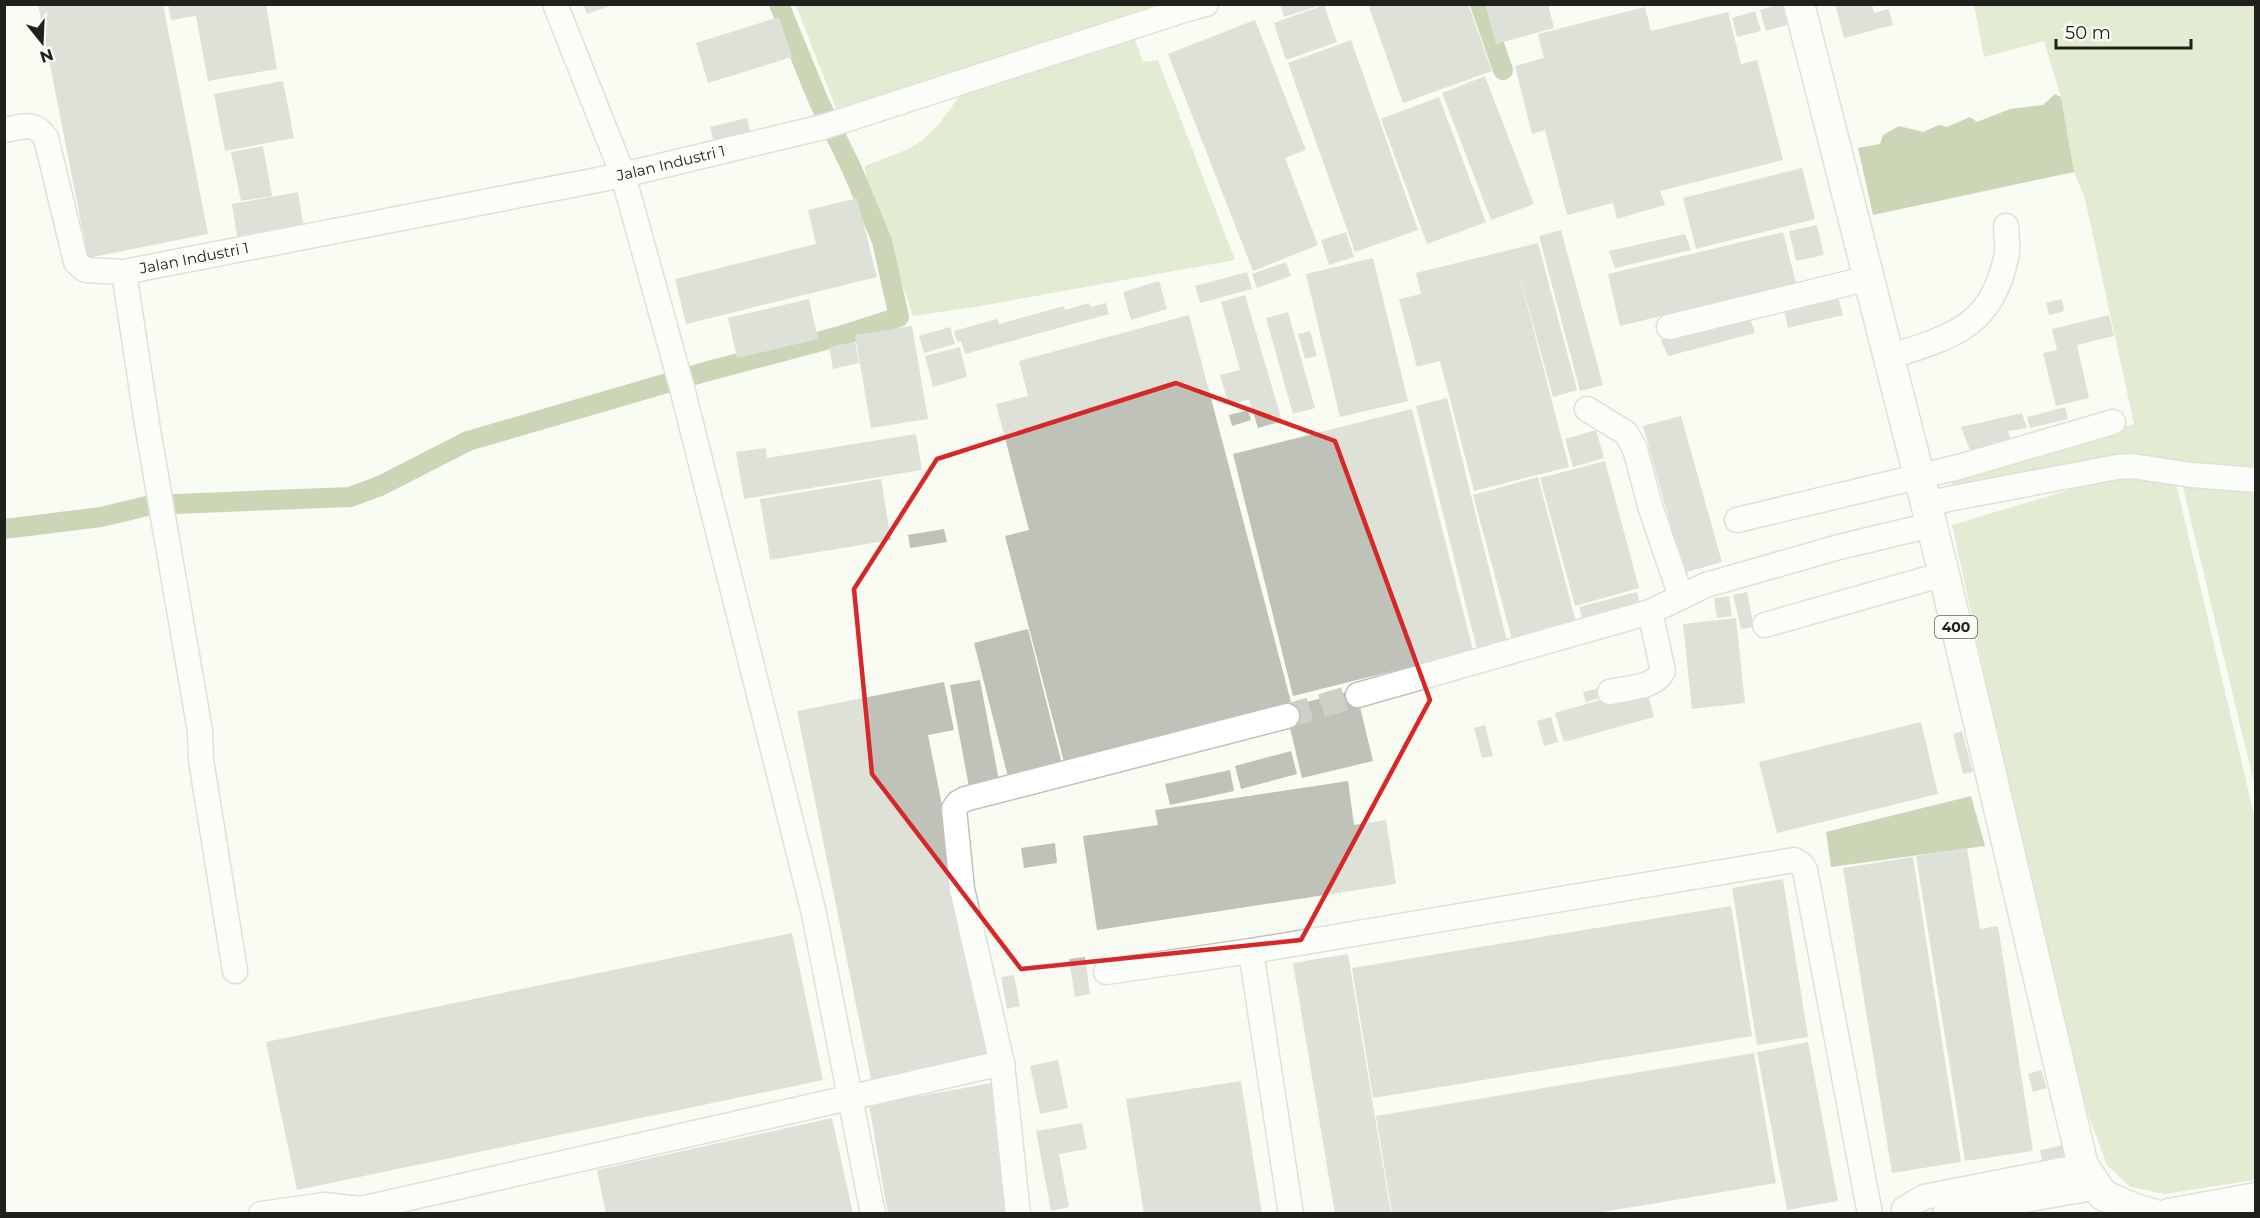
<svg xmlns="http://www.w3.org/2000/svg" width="2260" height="1218" font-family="Montserrat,sans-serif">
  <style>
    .green { fill: #cad9ad }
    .water { fill: #96a96e }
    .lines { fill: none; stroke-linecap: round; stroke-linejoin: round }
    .canal { stroke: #96a96e; stroke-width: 20 }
    .building { fill: #bfc2b8 }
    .minor-tunnel { stroke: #cdd0c7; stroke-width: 24; stroke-dasharray: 24 12; stroke-linecap: butt }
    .minor-casing { stroke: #bec2b8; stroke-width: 27 }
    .major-casing { stroke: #bec2b8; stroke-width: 33 }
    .minor { stroke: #fff; stroke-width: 24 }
    .major { stroke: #fff; stroke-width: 30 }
    .marked { fill: none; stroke: #d62828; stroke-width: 4.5; stroke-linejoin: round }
    .labels { text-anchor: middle; stroke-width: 5; stroke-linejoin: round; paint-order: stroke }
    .shield { fill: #f8fcf2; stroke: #61635d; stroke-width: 1.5 }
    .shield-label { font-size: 14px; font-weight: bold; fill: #20211d }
    .street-label { font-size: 15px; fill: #20211d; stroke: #f8fcf2 }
  </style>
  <rect width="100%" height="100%" fill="#f8fcf2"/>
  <g class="green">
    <polygon points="796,5 1166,5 837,111"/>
    <polygon points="1974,5 2255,5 2255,787 2179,471 2126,466 1956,509 1950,470 2134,424 2085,199 2074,172 2061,97 2044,41 1984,57"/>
    <polygon points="1133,34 1143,62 1158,60 1235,260 980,306 913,316 866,177 865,166 908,149 923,140 940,123 961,94 988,87"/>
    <polygon points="2142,476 2175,479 2255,819 2255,1180 2165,1194 2130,1187 2107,1165 2089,1117 2037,916 1952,525 2082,486"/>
  </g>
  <g class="water">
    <polygon points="2055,94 2061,97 2074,172 1873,215 1858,148 1880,144 1883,135 1899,126 1923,132 1939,125 1947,127 1970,117 1977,122 2010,109 2043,105"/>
    <polygon points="1971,796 1985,846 1831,867 1826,832"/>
  </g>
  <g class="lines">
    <g class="canal">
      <polyline points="1480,4 1503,70"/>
      <polyline points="4,529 101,517 151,505 350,497 380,486 468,441 705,372 840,336 899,317 882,241 851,167 819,102 779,4"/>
    </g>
  </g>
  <g class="building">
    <polygon points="38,4 163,4 208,234 88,258"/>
    <polygon points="168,4 266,4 277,69 208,81 196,16 171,20"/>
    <polygon points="583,4 612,4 612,5 587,14"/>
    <polygon points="1280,4 1321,4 1321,5 1284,17"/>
    <polygon points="1368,4 1468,4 1492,71 1403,103"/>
    <polygon points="1485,4 1548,4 1554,28 1496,44"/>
    <polygon points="1779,4 1786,4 1791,24 1766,31 1760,10"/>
    <polygon points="1835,4 1872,4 1874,13 1889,9 1893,25 1844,38"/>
    <polygon points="1324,5 1337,42 1286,60 1274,23"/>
    <polygon points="1645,7 1651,31 1728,12 1741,64 1757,60 1783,160 1660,191 1665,205 1617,219 1613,203 1567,215 1545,130 1532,134 1515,66 1544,58 1538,34"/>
    <polygon points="1755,11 1761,31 1737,37 1732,18"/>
    <polygon points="779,17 792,57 708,83 696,43"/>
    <polygon points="1255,20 1306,150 1285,158 1318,245 1253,271 1168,54"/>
    <polygon points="1351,40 1418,230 1355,252 1288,63"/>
    <polygon points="1485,76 1534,204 1491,220 1442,93"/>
    <polygon points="283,81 294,138 225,151 214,94"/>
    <polygon points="1439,97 1486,222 1427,244 1381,119"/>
    <polygon points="747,118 751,134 714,143 710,127"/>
    <polygon points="263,146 272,196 241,201 231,152"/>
    <polygon points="1802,168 1815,219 1696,249 1683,198"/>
    <polygon points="298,192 303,224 237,236 232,204"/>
    <polygon points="857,198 877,277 686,324 675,279 816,244 808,210"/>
    <polygon points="1817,225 1824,255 1796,261 1789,231"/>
    <polygon points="1561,230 1603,385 1580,391 1539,236"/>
    <polygon points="1346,232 1354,257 1329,265 1321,240"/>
    <polygon points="1783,232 1796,283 1620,326 1608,274"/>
    <polygon points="1685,234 1691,250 1615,268 1609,251"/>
    <polygon points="1538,243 1577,390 1553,397 1517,266 1569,467 1474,491 1440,361 1417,367 1399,299 1421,294 1416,273"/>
    <polygon points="1373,258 1408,401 1340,417 1306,274"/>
    <polygon points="1286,262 1291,276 1257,288 1252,274"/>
    <polygon points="1247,272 1252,289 1200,303 1195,286"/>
    <polygon points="1159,281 1167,309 1131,320 1123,292"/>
    <polygon points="1245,295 1282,421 1258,428 1249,399 1229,405 1220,375 1240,370 1221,302"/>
    <polygon points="1838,297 1843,315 1788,328 1784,310"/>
    <polygon points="809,299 818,339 737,358 728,318"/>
    <polygon points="2062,299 2064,311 2049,315 2046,303"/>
    <polygon points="1089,303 1091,307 1106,303 1109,314 965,354 961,341 957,342 954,331 997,319 999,324 1064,306 1065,310"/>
    <polygon points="1288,312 1315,408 1293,414 1266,318"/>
    <polygon points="1189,315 1291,702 1064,762 1005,536 1029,530 996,404 1028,396 1019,361"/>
    <polygon points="2109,315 2114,336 2077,345 2089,398 2056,406 2043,353 2057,350 2052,329"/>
    <polygon points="1750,318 1755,333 1668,356 1661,340"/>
    <polygon points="912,326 928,419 871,428 855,335"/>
    <polygon points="950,327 955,344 924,353 919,336"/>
    <polygon points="1310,331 1317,356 1305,359 1298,334"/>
    <polygon points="855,342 859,363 833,369 829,347"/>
    <polygon points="960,347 967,377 933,387 925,356"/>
    <polygon points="1447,398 1508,645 1478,653 1416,406"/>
    <polygon points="2065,407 2068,419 2030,428 2027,417"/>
    <polygon points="1412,409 1473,651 1293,696 1233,454"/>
    <polygon points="1248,410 1251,420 1232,426 1229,415"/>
    <polygon points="2022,413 2027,428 2008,431 2011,442 1971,453 1961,427"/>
    <polygon points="1681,416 1722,562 1684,573 1643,426"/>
    <polygon points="1596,430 1604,458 1573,467 1565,439"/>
    <polygon points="916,434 922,470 744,499 736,452 766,448 767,458"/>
    <polygon points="1605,461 1639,588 1575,606 1540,478"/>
    <polygon points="1538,477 1577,626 1513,643 1473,495"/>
    <polygon points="881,479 891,540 770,560 760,499"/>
    <polygon points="944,529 947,542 910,548 908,535"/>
    <polygon points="1637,592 1641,608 1584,623 1579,607"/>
    <polygon points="1747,592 1754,627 1741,629 1733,595"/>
    <polygon points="1729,596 1732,616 1717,618 1714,598"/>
    <polygon points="1736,618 1745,703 1692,709 1683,624"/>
    <polygon points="1028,629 1062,764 1008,777 974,643"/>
    <polygon points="980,680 999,781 969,787 950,685"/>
    <polygon points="944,682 954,730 928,735 992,1055 871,1079 797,711"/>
    <polygon points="1604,687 1607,696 1586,702 1583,692"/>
    <polygon points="1646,687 1654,717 1564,742 1555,713"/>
    <polygon points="1356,690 1373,761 1302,778 1285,707"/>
    <polygon points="1551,717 1558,742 1544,746 1537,721"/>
    <polygon points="1921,722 1938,794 1777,833 1759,762"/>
    <polygon points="1485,725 1493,756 1482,758 1474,728"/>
    <polygon points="1962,731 1973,772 1963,774 1953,734"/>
    <polygon points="1291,751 1297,774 1241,789 1235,766"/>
    <polygon points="1230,770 1234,791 1170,805 1165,784"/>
    <polygon points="1348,781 1354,825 1386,820 1396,884 1097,930 1083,836 1158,825 1155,810"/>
    <polygon points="1055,843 1057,863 1024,868 1021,848"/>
    <polygon points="1967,848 1980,929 1998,926 2033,1151 1965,1161 1916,856"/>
    <polygon points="1913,857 1961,1162 1892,1173 1843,868"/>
    <polygon points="1783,879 1808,1037 1757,1045 1732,888"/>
    <polygon points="1731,906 1752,1036 1373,1098 1352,968"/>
    <polygon points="792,933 823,1080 297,1190 266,1042"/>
    <polygon points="1348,954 1391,1214 1335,1214 1293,963"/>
    <polygon points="1085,957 1090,994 1075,997 1069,959"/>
    <polygon points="1014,975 1020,1006 1007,1009 1001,977"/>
    <polygon points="1808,1042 1838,1201 1787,1210 1757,1052"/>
    <polygon points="1754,1053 1776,1183 1591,1214 1392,1214 1376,1116"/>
    <polygon points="1058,1060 1068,1108 1040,1114 1030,1066"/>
    <polygon points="2041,1070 2047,1088 2033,1092 2028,1074"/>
    <polygon points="1241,1081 1262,1214 1144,1214 1126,1099"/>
    <polygon points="992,1083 1014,1214 888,1214 869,1105"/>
    <polygon points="832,1118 853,1214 606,1214 597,1170"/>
    <polygon points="1082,1123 1087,1149 1059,1154 1069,1207 1051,1211 1036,1131"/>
    <polygon points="2065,1145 2068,1165 2044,1169 2040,1150"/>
  </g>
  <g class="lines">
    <polyline class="minor-tunnel" points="1287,716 1358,695"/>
    <defs>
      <g id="minor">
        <polyline points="555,4 623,175 682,388 813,909 873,1214"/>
        <path id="s1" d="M4 130C23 127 34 120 46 138L76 262 85 270 124 272 623 175 823 127 1184 10 1206 4"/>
        <polyline points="124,272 147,424 200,731 201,760 235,971"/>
        <polyline points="1669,327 1869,278"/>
        <path d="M1889 357C1949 337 1991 329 2006 258 2009 248 2006 236 2006 226"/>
        <polyline points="1587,409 1626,433 1635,449 1651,509 1681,597"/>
        <polyline points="1927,505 1948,499 2117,467 2131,466 2192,475 2256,480"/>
        <polyline points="1737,520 1959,467 2113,422"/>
        <polyline points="1765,625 1944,574"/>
        <path d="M1610 692C1627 688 1655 688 1663 671L1650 612"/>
        <polyline points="1358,695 1650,612 1706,585 1839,547 1931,525"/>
        <polyline points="1251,951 1291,1214"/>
        <polyline points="1106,972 1251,951 1794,860 1801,864 1805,870 1870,1214"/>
        <path d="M361 1209C574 1159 789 1113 1002 1063"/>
        <polyline points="1904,1209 1924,1197 2083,1166"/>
        <polyline points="261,1214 324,1205 361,1209 362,1214"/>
        <polyline points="1018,1214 1002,1063 962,889 954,809 958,803 965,799 1287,716"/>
        <polyline points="1945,1214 2098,1187"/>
      </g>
      <g id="major">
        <polyline points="1799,4 1944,574 2083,1166 2103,1195 2135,1209 2152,1214"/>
        <polyline points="2169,1214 2256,1198"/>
      </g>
    </defs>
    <use href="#minor" class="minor-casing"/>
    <use href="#major" class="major-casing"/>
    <use href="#minor" class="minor"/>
    <use href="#major" class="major"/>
  </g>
  <path d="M0 0H2260V1218H0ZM1176 383 1335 441 1430 700 1301 940 1021 969 872 774 854 589 937 459Z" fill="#f8fcf2" fill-opacity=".55" fill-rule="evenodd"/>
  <path class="marked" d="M1176 383 1335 441 1430 700 1301 940 1021 969 872 774 854 589 937 459Z"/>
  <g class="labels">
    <rect class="shield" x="1935" y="616" width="42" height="22" rx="4.5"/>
    <g class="shield-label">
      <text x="1956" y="632">400</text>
    </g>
    <g class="street-label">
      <text dy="5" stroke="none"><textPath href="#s1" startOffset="783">Jalan Industri 1</textPath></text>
      <text dy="5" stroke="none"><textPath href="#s1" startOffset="297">Jalan Industri 1</textPath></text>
    </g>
  </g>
  <rect width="2260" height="1218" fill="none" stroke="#20211d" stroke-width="12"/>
  <g transform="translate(42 42) rotate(162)" stroke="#f8fcf2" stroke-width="4.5" paint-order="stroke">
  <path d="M0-4.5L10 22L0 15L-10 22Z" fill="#20211d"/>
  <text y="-9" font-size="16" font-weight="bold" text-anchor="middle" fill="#20211d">N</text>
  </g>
  <path d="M2056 39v9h135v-9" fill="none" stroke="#20211d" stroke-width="3"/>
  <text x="2065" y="39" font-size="18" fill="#20211d" stroke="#f8fcf2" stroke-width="4.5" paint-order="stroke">50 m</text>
</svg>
